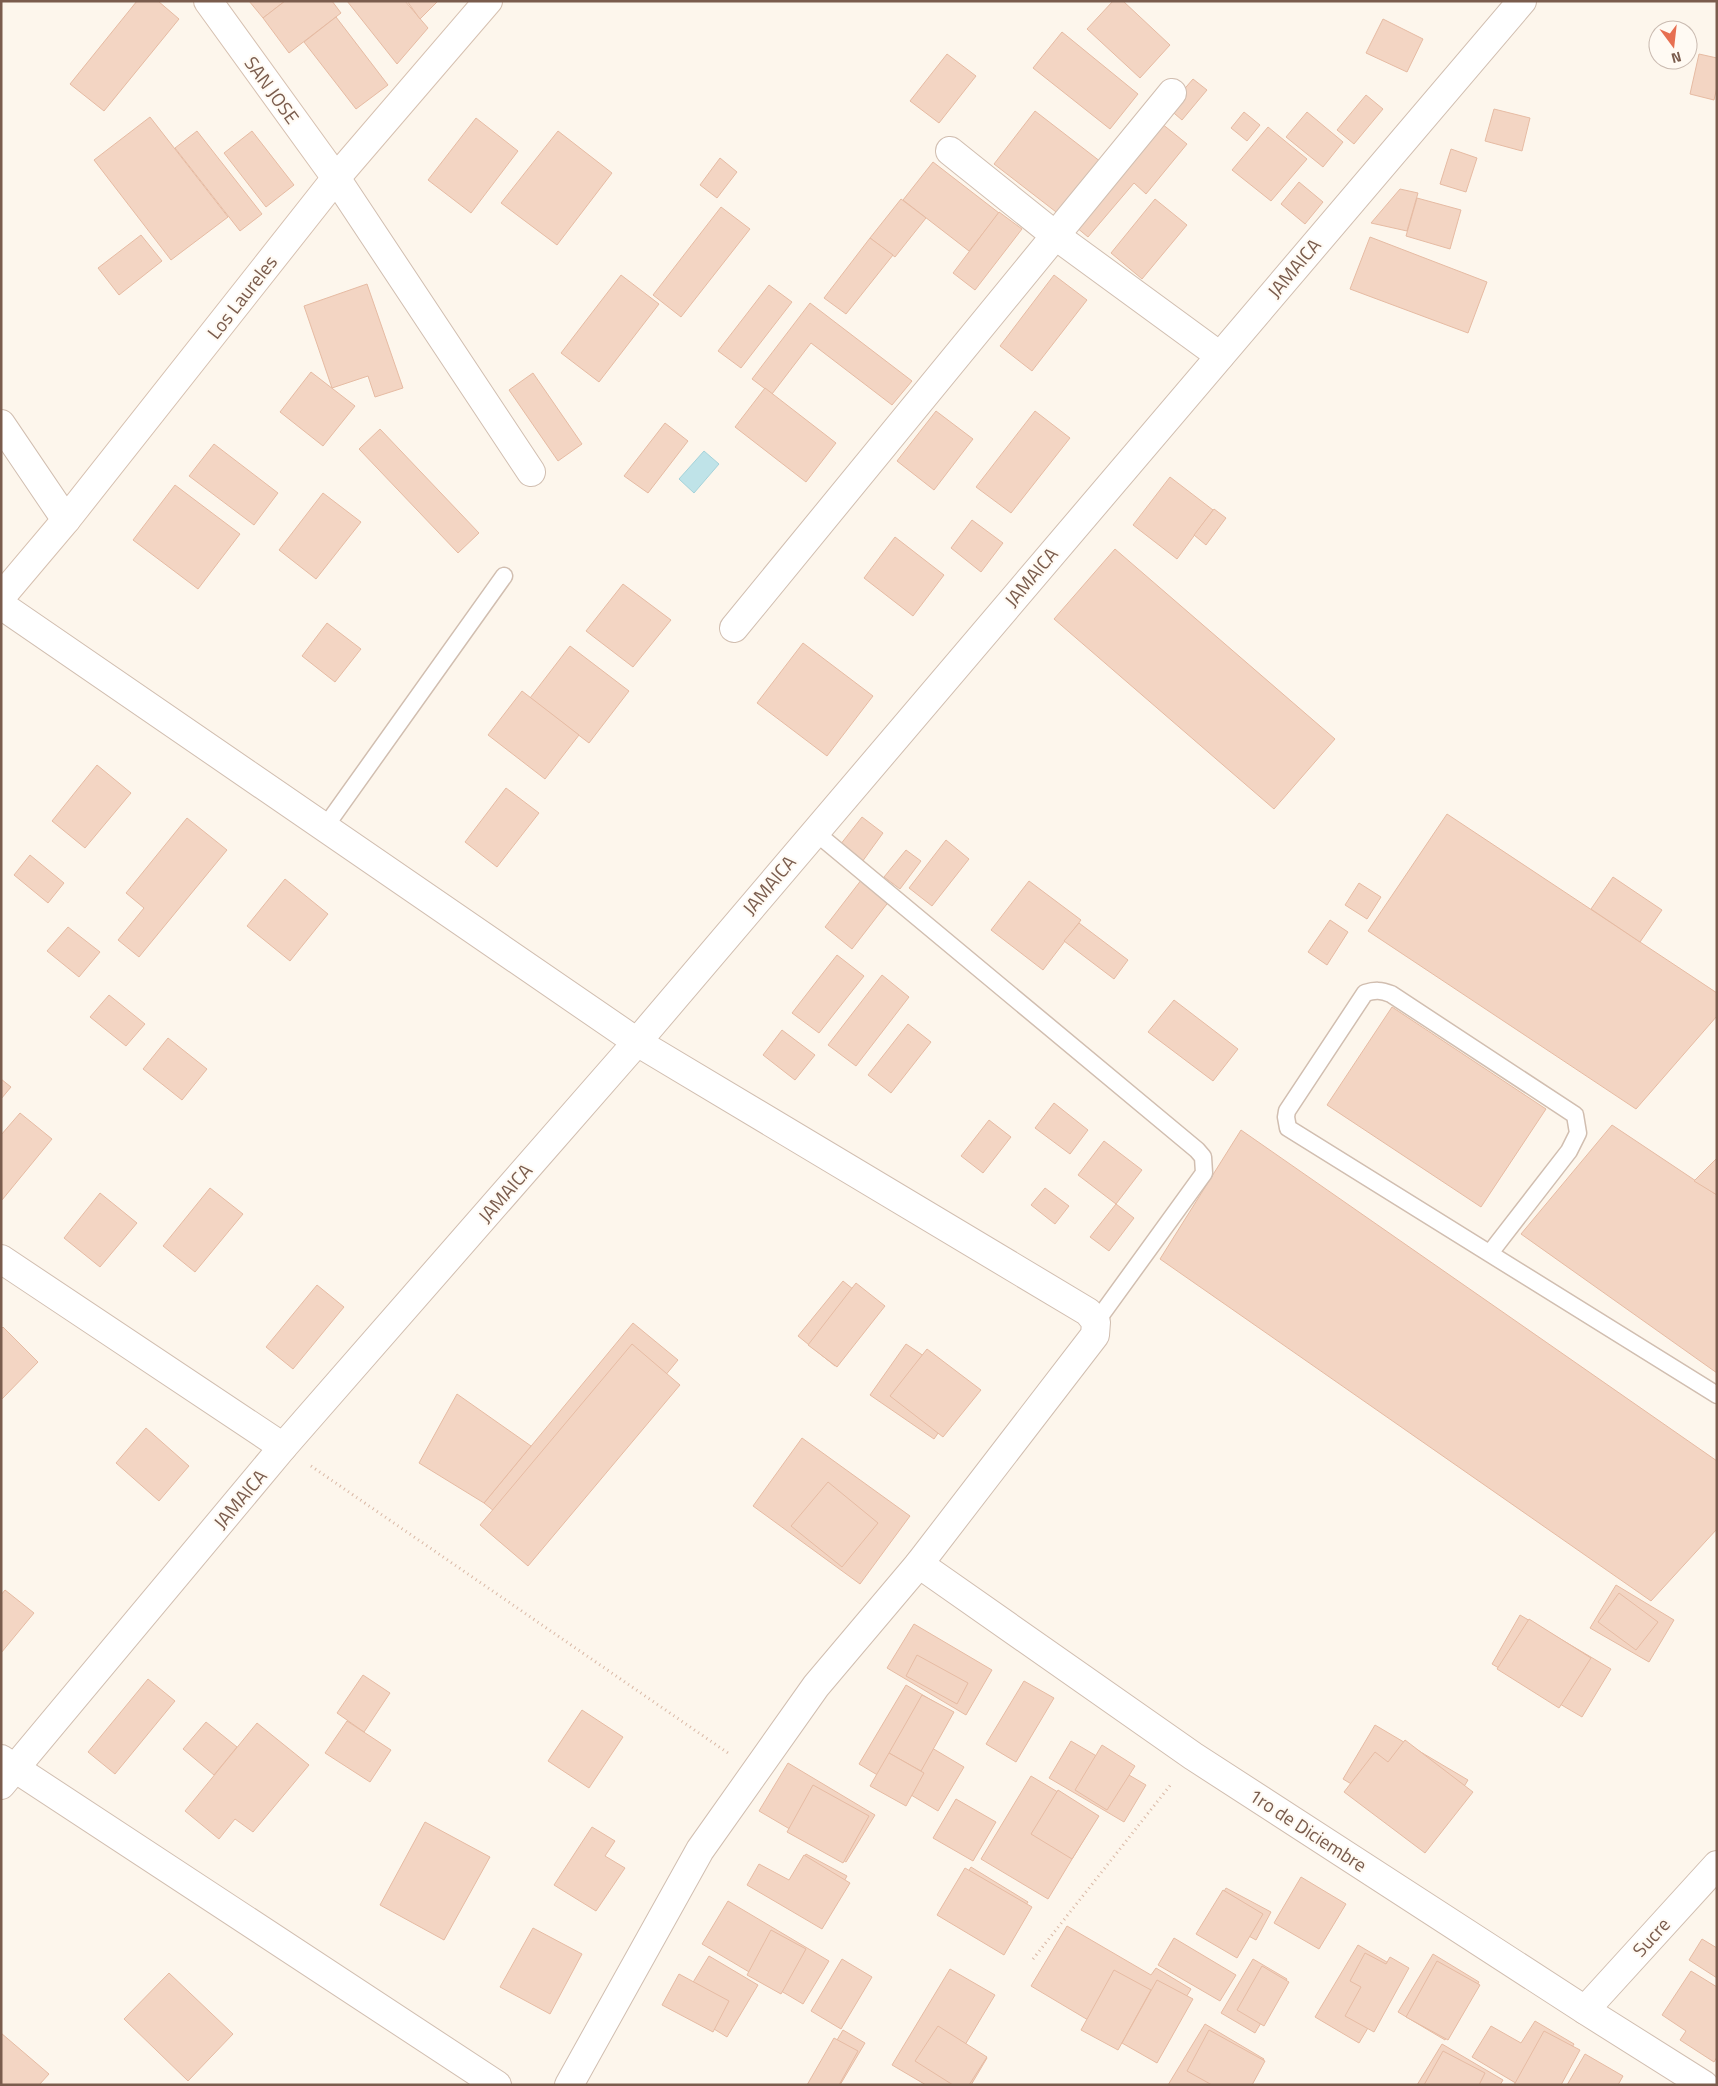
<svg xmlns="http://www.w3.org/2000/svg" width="1718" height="2086" font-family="'Titillium Web',sans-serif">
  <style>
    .water { fill: #bfe3e8; stroke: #a5d3da }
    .building { fill: #f3d5c3; stroke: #e6bba3 }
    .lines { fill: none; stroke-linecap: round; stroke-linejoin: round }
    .lane-casing { stroke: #d1beb0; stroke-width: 19 }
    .street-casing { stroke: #d1beb0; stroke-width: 30 }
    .secondary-casing { stroke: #d6c0b0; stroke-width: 30 }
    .path { stroke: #d9b8a5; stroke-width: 3; stroke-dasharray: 1 4; stroke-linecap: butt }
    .lane { stroke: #fff; stroke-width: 16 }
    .street { stroke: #fff; stroke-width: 28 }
    .secondary { stroke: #fff; stroke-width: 28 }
    .labels { text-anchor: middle; stroke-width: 4; stroke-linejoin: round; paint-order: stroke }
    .street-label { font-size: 19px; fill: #7a5c4d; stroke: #fffaf3 }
  </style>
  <rect width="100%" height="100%" fill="#fdf6ec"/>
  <polygon class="water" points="704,451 719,464 694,493 679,479"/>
  <g class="building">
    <polygon points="137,1 158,1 179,19 104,111 70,84"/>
    <polygon points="249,1 285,1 263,18"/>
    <polygon points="285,1 332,1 341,13 289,53 263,18"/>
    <polygon points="347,1 405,1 428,28 397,64"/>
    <polygon points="407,1 438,1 420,19"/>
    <polygon points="1113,1 1123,1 1170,45 1140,78 1087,29"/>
    <polygon points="336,17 388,85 356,109 304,42"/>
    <polygon points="1383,19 1423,39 1407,72 1366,53"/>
    <polygon points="1062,32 1138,94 1110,129 1033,68"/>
    <polygon points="947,54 976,76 939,123 910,101"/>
    <polygon points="1699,54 1717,58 1717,87 1714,100 1690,94"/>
    <polygon points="1193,79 1207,90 1182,120 1168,108"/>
    <polygon points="1366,95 1383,109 1354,144 1337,130"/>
    <polygon points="1494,109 1530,118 1522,151 1485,141"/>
    <polygon points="1035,111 1101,162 1060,215 994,164"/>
    <polygon points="1244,112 1260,125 1247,141 1231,128"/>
    <polygon points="1307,112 1343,142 1323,167 1286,137"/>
    <polygon points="150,117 228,217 171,260 94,160"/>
    <polygon points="476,118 518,151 471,213 428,180"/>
    <polygon points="1156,119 1187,144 1146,194 1134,183 1088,237 1070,222"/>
    <polygon points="1268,127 1307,159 1271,201 1232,170"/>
    <polygon points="197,131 262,214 240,231 175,148"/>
    <polygon points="252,131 294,185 266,207 224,153"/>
    <polygon points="558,131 612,173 557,245 501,203"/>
    <polygon points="1451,149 1477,158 1466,192 1440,184"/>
    <polygon points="720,158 737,172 717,198 700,185"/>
    <polygon points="933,162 999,213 969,251 903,200"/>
    <polygon points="1299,182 1323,202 1305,224 1281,204"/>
    <polygon points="1400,189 1418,193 1407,231 1371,223"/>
    <polygon points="1417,198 1461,210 1450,249 1406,236"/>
    <polygon points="901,199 926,218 895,257 870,238"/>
    <polygon points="1155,199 1187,225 1142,279 1111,253"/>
    <polygon points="721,207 750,229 681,317 653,295"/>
    <polygon points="999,212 1022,229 975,290 953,273"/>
    <polygon points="141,235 162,261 119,295 98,268"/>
    <polygon points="1370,237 1487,282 1468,333 1350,289"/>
    <polygon points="870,238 893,255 846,314 824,298"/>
    <polygon points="621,275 659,304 599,382 561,353"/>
    <polygon points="1054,275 1087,300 1032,371 1000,346"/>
    <polygon points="367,284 403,388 375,397 368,376 332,388 304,306"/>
    <polygon points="769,285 792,302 741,368 718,351"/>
    <polygon points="810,303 912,381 892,405 811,343 772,394 752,379"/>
    <polygon points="311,372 355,406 323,446 280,412"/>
    <polygon points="533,373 582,444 558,461 509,390"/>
    <polygon points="765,388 836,443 806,482 735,427"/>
    <polygon points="936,411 973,439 934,490 897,461"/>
    <polygon points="1035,411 1070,438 1011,513 976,487"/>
    <polygon points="665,423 688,441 648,493 624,476"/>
    <polygon points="380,429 479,533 458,553 359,449"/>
    <polygon points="214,444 278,493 254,525 189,476"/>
    <polygon points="1170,477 1213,510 1177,559 1133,525"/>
    <polygon points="175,485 240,534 198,589 133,540"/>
    <polygon points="323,493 361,522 316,579 279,550"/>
    <polygon points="1214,509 1226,518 1206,545 1194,535"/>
    <polygon points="972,520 1003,543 981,572 951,548"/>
    <polygon points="895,537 944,575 913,616 864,578"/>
    <polygon points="1115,549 1335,739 1274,809 1054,619"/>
    <polygon points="623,584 671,620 633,667 586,631"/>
    <polygon points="327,623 361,649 335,682 302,656"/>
    <polygon points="803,643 873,696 827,756 757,703"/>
    <polygon points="570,646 629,691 589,743 530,698"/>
    <polygon points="522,691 579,735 545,779 488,735"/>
    <polygon points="97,765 131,793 85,848 52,821"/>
    <polygon points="506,788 539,813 497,867 465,842"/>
    <polygon points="1447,814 1717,993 1717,1016 1636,1109 1368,931"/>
    <polygon points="862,817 883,833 862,862 840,845"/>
    <polygon points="187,818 227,850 139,957 118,940 144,908 126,893"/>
    <polygon points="946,840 969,859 932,906 909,888"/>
    <polygon points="906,850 921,861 900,889 884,877"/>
    <polygon points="30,855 64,883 48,903 14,875"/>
    <polygon points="1613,877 1662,910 1640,942 1591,909"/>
    <polygon points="285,879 328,914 290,961 247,926"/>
    <polygon points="862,879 890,900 852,949 825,927"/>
    <polygon points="1029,881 1081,920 1043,970 991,930"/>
    <polygon points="1359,883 1381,897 1367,919 1345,905"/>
    <polygon points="1330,920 1348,932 1327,965 1308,952"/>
    <polygon points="1079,923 1128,960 1114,979 1064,941"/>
    <polygon points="68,927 100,952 79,977 47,951"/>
    <polygon points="837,955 864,976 819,1033 792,1013"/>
    <polygon points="882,975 909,997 856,1066 828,1045"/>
    <polygon points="109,995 145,1024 126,1046 90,1017"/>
    <polygon points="1174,1000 1238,1049 1213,1081 1148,1032"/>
    <polygon points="1392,1007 1546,1109 1481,1207 1327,1105"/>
    <polygon points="908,1024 931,1042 891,1093 868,1075"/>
    <polygon points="782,1030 815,1055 795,1080 763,1055"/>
    <polygon points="168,1038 207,1069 182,1100 143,1069"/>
    <polygon points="1,1079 11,1087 1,1099"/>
    <polygon points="1054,1103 1088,1130 1070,1154 1035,1128"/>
    <polygon points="20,1113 52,1139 2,1200 1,1135"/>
    <polygon points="989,1120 1011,1137 983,1173 961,1156"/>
    <polygon points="1612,1125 1717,1195 1717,1373 1521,1234"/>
    <polygon points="1241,1130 1717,1461 1717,1529 1651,1601 1160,1259"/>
    <polygon points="1104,1141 1142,1170 1116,1204 1078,1175"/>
    <polygon points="1717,1158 1717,1195 1694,1181"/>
    <polygon points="210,1188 243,1214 195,1272 163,1246"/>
    <polygon points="1045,1188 1069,1206 1055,1224 1031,1205"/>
    <polygon points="100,1193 137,1223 100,1267 64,1238"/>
    <polygon points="1116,1204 1134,1218 1109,1251 1090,1237"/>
    <polygon points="843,1281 880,1311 835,1366 798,1336"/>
    <polygon points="856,1283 885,1306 837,1367 808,1345"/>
    <polygon points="317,1285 344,1307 293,1369 266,1347"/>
    <polygon points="633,1323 678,1360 530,1540 484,1503"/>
    <polygon points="3,1327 38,1362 1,1400 1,1329"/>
    <polygon points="632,1344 680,1385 528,1566 480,1525"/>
    <polygon points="906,1344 970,1387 934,1439 870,1395"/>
    <polygon points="927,1349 981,1390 943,1437 890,1396"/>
    <polygon points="457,1394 531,1446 484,1503 419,1463"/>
    <polygon points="146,1428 189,1466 159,1501 116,1463"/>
    <polygon points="802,1438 910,1516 860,1584 753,1506"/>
    <polygon points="828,1482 878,1523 842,1567 791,1526"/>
    <polygon points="1616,1585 1674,1620 1649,1662 1590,1628"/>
    <polygon points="5,1590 34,1613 1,1653 1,1595"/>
    <polygon points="1619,1593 1658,1622 1636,1650 1598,1622"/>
    <polygon points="1520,1615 1611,1669 1582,1717 1492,1664"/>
    <polygon points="1529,1619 1591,1658 1559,1708 1497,1669"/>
    <polygon points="914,1624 992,1670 966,1715 887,1668"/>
    <polygon points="917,1655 968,1683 957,1704 906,1676"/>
    <polygon points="363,1675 390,1693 364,1732 337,1713"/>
    <polygon points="148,1679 175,1701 115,1774 88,1752"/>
    <polygon points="1024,1681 1054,1698 1016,1762 986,1744"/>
    <polygon points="906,1685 953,1713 932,1748 964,1767 938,1811 859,1764"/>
    <polygon points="922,1695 954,1712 921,1771 889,1753"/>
    <polygon points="582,1710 623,1737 589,1788 548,1761"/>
    <polygon points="347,1721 391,1750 370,1782 325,1753"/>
    <polygon points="206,1722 237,1747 214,1775 183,1749"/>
    <polygon points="257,1723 309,1765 253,1832 235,1819 219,1839 185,1811"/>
    <polygon points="1375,1725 1468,1780 1435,1834 1343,1779"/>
    <polygon points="1405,1740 1473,1792 1425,1853 1344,1792 1375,1752 1388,1762"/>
    <polygon points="1071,1741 1146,1785 1124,1822 1049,1778"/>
    <polygon points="1102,1745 1135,1766 1107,1810 1075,1790"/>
    <polygon points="889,1753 924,1773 906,1806 870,1786"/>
    <polygon points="788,1763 875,1815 846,1862 759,1811"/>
    <polygon points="1031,1776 1098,1816 1048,1899 981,1859"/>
    <polygon points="813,1785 869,1816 843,1863 787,1832"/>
    <polygon points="1058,1790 1099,1816 1072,1859 1031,1834"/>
    <polygon points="956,1799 996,1822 973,1861 933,1838"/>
    <polygon points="425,1822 490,1857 444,1940 380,1905"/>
    <polygon points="592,1827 615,1841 605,1856 625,1868 596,1911 554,1885"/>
    <polygon points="806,1854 847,1876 820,1925 779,1903"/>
    <polygon points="804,1855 850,1883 822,1929 747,1885 759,1864 789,1880"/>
    <polygon points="971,1867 1028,1902 999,1947 943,1911"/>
    <polygon points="965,1868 1032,1907 1004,1955 937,1915"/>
    <polygon points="1301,1877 1346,1904 1319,1949 1274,1923"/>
    <polygon points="1226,1888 1271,1912 1256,1940 1232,1927 1222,1944 1201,1932"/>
    <polygon points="1223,1890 1263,1914 1237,1958 1196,1934"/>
    <polygon points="728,1901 829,1961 803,2004 702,1944"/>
    <polygon points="1067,1926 1151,1975 1156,1968 1191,1989 1159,2042 1139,2030 1130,2045 1031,1986"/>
    <polygon points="533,1928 582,1954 550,2014 500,1987"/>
    <polygon points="771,1930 806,1949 781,1994 747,1975"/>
    <polygon points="1174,1938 1236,1975 1220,2001 1158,1965"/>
    <polygon points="1702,1939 1717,1948 1717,1978 1689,1960"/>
    <polygon points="1358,1945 1402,1971 1359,2043 1315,2017"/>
    <polygon points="1365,1953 1386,1964 1390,1957 1409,1968 1374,2032 1345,2016 1361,1987 1350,1981"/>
    <polygon points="1433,1954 1479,1982 1445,2040 1398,2012"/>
    <polygon points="709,1956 758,1985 727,2037 678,2007"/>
    <polygon points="842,1959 872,1977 841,2029 811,2011"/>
    <polygon points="1253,1959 1287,1979 1255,2033 1221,2013"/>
    <polygon points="1437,1961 1480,1985 1448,2040 1406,2017"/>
    <polygon points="1262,1966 1289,1982 1264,2026 1237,2010"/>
    <polygon points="950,1969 995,1995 965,2045 987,2058 971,2085 926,2085 892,2065"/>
    <polygon points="1114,1970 1151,1990 1118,2050 1081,2030"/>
    <polygon points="1691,1971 1717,1987 1717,2057 1714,2062 1680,2040 1686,2031 1662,2015"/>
    <polygon points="169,1973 233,2034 188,2081 124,2019"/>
    <polygon points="679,1974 729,2001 713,2032 662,2005"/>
    <polygon points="1157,1980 1193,1999 1157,2063 1122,2043"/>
    <polygon points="1535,2021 1574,2044 1549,2085 1519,2085 1472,2057 1491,2026 1521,2043"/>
    <polygon points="1205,2024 1264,2059 1248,2085 1168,2085"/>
    <polygon points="938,2026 987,2057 969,2085 953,2085 915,2061"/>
    <polygon points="843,2030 865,2043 840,2085 810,2085"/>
    <polygon points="1209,2030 1265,2061 1252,2085 1212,2085 1187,2071"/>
    <polygon points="1544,2031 1580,2050 1561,2085 1514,2085"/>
    <polygon points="1,2033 49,2074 39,2085 1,2085"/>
    <polygon points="834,2038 858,2051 839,2085 807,2085"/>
    <polygon points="1442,2044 1503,2080 1500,2085 1417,2085"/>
    <polygon points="1443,2051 1485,2073 1479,2085 1424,2085"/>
    <polygon points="1585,2054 1623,2076 1618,2085 1567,2085"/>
  </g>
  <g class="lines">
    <defs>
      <g id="lane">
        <polyline points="325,827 504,576"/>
        <polyline points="815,832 1197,1150 1203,1157 1204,1173 1096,1322"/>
        <path d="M1490 1253 1569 1151 1578 1133 1575 1115 1391 994C1381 990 1375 990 1365 993L1287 1111 1286 1117 1288 1128 1717 1395"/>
      </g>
      <g id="street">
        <polyline points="950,151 1056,236 1220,356"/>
        <polyline points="336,178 531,472"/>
        <polyline points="1,424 66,520"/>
        <polyline points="1,605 637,1042 1088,1312 1096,1322 1095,1335 919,1564 816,1686 700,1850 569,2085"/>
        <polyline points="734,628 1172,93"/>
        <polyline points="1,1259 283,1447"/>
        <polyline points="919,1564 1193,1756 1585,2010 1704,2085"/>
        <polyline points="1,1759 497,2085"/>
        <polyline points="1,1785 283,1447 637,1042 1522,1"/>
        <polyline points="1585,2010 1717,1865"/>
      </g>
      <g id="secondary">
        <polyline points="208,1 336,178"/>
        <polyline points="1,597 66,520 336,178 488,1"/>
      </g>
    </defs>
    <use href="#lane" class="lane-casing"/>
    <use href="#street" class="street-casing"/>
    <use href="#secondary" class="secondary-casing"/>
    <g class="path">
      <polyline points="311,1466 728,1753"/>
      <polyline points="1033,1959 1172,1783"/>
    </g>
    <use href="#lane" class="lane"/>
    <use href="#street" class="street"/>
    <use href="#secondary" class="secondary"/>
  </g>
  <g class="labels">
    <g class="street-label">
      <text transform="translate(272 90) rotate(54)" y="7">SAN JOSE</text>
      <text transform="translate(1294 268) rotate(-50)" y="7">JAMAICA</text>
      <text transform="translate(242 297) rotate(-52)" y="7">Los Laureles</text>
      <text transform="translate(1031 577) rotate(-50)" y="7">JAMAICA</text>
      <text transform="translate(769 885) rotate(-50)" y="7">JAMAICA</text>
      <text transform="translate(505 1193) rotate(-49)" y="7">JAMAICA</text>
      <text transform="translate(240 1499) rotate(-50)" y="7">JAMAICA</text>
      <text transform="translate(1308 1830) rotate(33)" y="7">1ro de Diciembre</text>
      <text transform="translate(1651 1937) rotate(-48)" y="7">Sucre</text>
    </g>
  </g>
  <rect width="1718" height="2086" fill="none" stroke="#7a5c4d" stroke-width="5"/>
  <g transform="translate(1673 45) rotate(165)"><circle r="24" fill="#fffaf3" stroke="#cabbb1"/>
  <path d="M0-4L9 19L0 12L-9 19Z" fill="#e76f51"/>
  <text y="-8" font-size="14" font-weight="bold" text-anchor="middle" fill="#7a5c4d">N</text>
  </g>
</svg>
